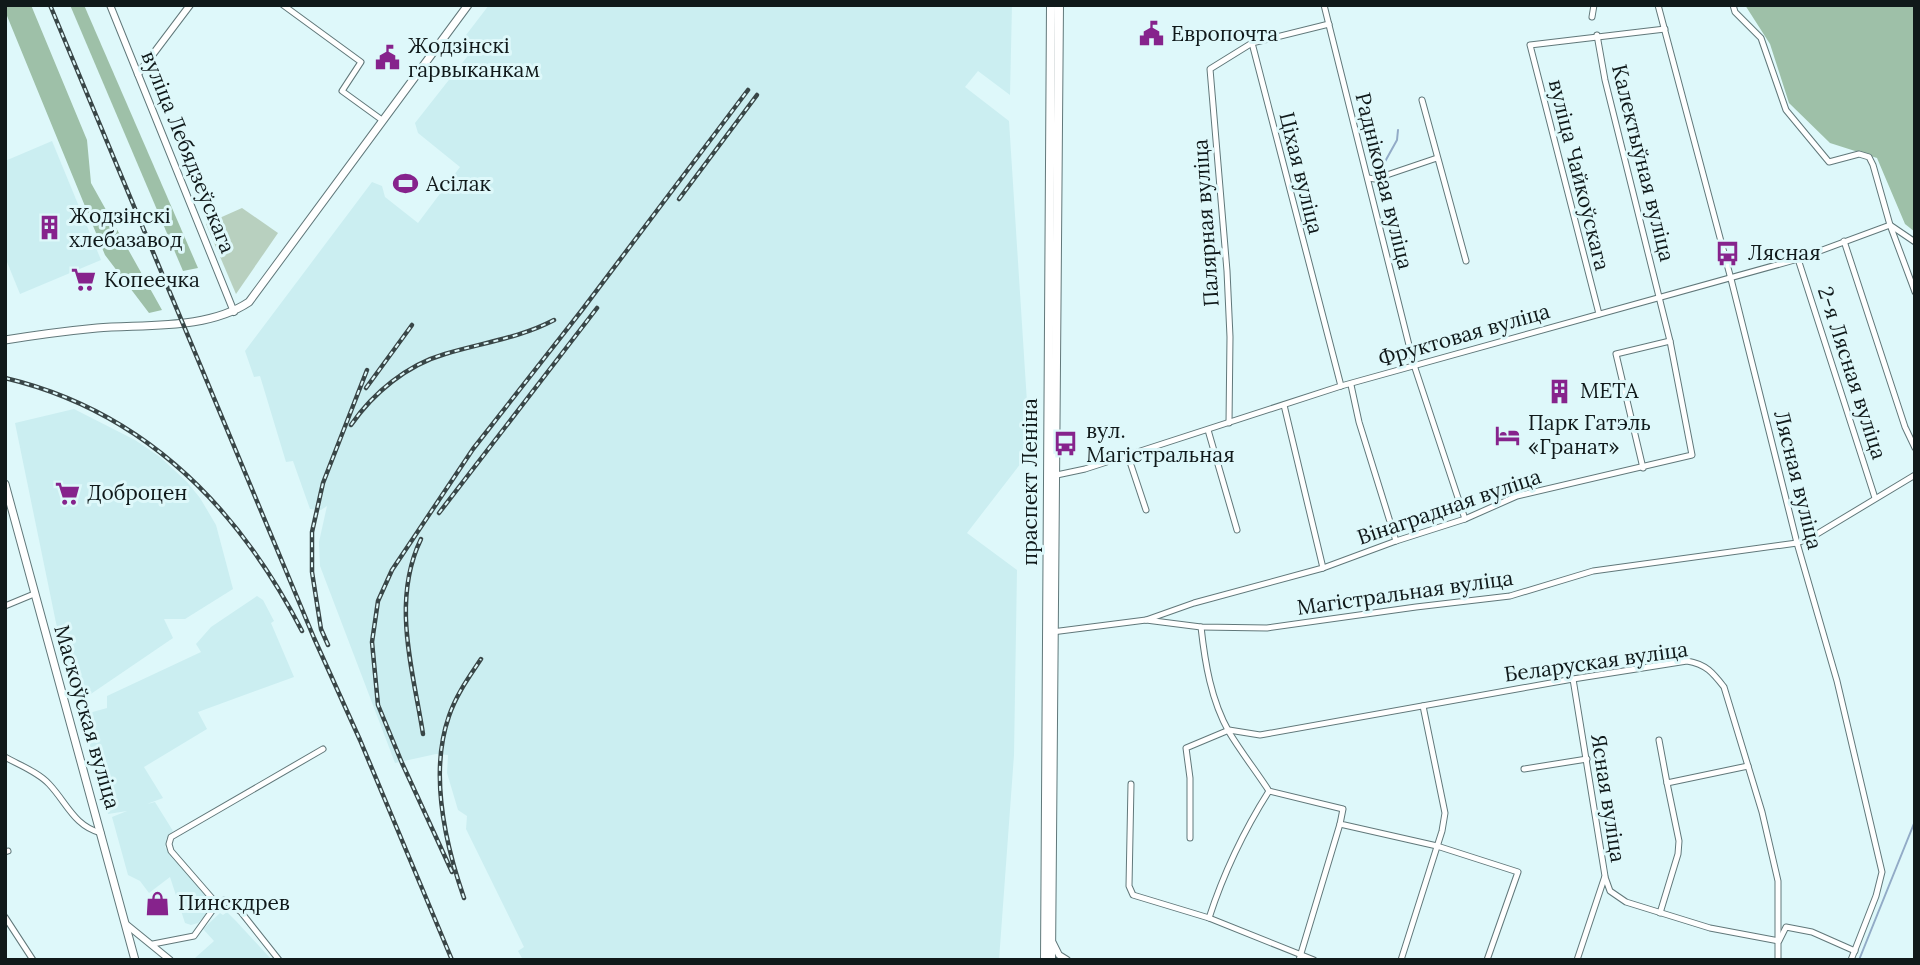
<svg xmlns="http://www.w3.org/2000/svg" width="1920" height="965" font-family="Lora,serif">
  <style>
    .built { fill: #cbeef1 }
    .green { fill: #b8d0bf }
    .forest { fill: #9ec0a8 }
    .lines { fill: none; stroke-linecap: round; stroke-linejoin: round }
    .stream { stroke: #92abc7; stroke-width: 2 }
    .minor-casing { stroke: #61787a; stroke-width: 7 }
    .tertiary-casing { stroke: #61787a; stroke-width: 8 }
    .secondary-casing { stroke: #61787a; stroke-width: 9 }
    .primary-casing { stroke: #61787a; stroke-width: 10 }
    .minor { stroke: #fff; stroke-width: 5 }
    .tertiary { stroke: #fff; stroke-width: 6 }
    .secondary { stroke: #fff; stroke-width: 7 }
    .primary { stroke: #fff; stroke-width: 8 }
    .rail-casing { stroke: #394647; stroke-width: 4.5 }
    .rail { stroke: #def8fa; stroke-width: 2; stroke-dasharray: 5; stroke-linecap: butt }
    .labels { text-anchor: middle; stroke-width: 6; stroke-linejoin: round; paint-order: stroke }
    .poi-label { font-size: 21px; fill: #10191a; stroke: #def8fa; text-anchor: start }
    .street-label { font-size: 21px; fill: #10191a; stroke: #def8fa }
  </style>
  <rect width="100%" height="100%" fill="#def8fa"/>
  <g class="built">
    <polygon points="489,5 1012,5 1010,95 978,71 965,87 1009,121 1028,418 1021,463 967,533 1017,570 1014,755 999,960 523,960 518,951 524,947 466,829 467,816 458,810 447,773 448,755 436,754 395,763 320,566 319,542 327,506 321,510 310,509 293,461 286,462 260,376 254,377 245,351 372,182 382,186 385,197 418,223 460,167 418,133 415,123 474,48 463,39"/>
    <polygon points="52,141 101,260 20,294 5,257 5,161"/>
    <polygon points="74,409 135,440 160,457 187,482 200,498 216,525 233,589 185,619 164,619 173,638 79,702 62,652 15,423"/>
    <polygon points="257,596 263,600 274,621 271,623 294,677 198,712 207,729 144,767 163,798 147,804 155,802 173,831 166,839 168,843 165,847 215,905 198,923 191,925 185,923 170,877 149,893 140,881 128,875 112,817 127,811 108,814 82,715 107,708 107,696 201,652 196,644 211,627"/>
    <polygon points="227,912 236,921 272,960 195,958 214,941 203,929 220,913 223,915"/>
  </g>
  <polygon class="green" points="242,208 278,233 236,294 206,224"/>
  <g class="forest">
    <polygon points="5,5 31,5 87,140 91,183 162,310 149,313 105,255 5,11"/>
    <polygon points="70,5 84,5 198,268 183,271"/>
    <polygon points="1745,5 1915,5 1915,232 1905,224 1877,158 1830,143 1789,103 1770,44"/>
  </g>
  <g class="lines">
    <g class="stream">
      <polyline points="1382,167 1397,140 1398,130"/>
      <polyline points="1859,960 1915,821"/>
    </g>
    <defs>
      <g id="minor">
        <polyline points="283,5 361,62 342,91 382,120"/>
        <polyline points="1324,5 1414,365 1465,519"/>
        <polyline points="1658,5 1731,279 1797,543 1837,681 1882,872 1876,896 1851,960"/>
        <polyline points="1733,5 1735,12 1761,38 1786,110 1829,162 1859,154 1869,157 1873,165 1890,225 1915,292"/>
        <polyline points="1592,17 1594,5"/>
        <polyline points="1329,24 1252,43 1341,386"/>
        <polyline points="1422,100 1466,261"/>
        <polyline points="1368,178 1375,179 1437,158"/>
        <polyline points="1890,225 1915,242"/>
        <polyline points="1844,241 1905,427 1915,448"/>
        <polyline points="1798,259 1875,498"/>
        <polyline points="1599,314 1530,45 1665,29"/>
        <polyline points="1351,385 1359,422 1396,541"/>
        <polyline points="1284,405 1323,568"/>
        <polyline points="1229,423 1230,337 1227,271 1210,69 1252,43"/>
        <polyline points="1208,430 1237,530"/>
        <polyline points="1128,456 1146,510"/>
        <polyline points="1643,468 1616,354 1670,341"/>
        <polyline points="1052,476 1085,469 1341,386 1798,259 1890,225"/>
        <polyline points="5,606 34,594"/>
        <polyline points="1146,620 1194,603 1323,568 1396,541 1465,519 1517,496 1692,455 1670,341 1605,80 1597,35"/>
        <path d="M1201 627C1205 663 1211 700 1229 732 1241 752 1256 771 1269 791L1343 809 1340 824 1437 846 1518 872 1487 960"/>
        <polyline points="1052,632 1146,620 1201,627 1267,628 1416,607 1510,596 1593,571 1797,543 1812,537 1915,475"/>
        <polyline points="1573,679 1605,876 1577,960"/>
        <polyline points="1659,740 1667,783"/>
        <path d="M5 757C19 765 38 772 49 784 67 803 74 826 101 833"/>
        <polyline points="1524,769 1587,759"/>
        <polyline points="1131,784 1129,886 1133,895 1209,918 1314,960"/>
        <path d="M1190 838V778L1186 748 1229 730 1260 735 1573 679 1687 661C1706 664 1713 673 1724 687L1762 812 1778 881V960"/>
        <polyline points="5,852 8,851"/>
        <polyline points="1605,877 1610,891 1626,902 1710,928 1779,941 1786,927 1812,932 1855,951"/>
        <polyline points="217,904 224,900 241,912 279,960"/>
        <polyline points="1660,913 1678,854 1679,841 1667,783 1748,766"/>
        <polyline points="5,917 33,960"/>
        <path d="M1209 918C1224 872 1243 832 1269 791"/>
        <polyline points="153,944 194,936 217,904 171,851 169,844 171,837 323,749"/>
        <polyline points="1299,960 1340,824"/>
        <polyline points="1401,960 1442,831 1445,813 1423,706"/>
      </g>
      <g id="tertiary">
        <polyline points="110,5 234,312"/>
        <polyline points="138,74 190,5"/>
        <polyline points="127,925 170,960"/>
        <polyline points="1053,943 1059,955 1067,960"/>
      </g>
      <g id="secondary">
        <path d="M5 340C36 335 66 331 97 328 146 324 207 330 249 302L468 5"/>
        <polyline points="5,484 135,960"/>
      </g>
      <g id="primary">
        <polyline points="1045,960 1051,5"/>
        <polyline points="1051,960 1059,5"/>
      </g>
    </defs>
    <use href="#minor" class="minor-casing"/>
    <use href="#tertiary" class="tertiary-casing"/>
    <use href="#secondary" class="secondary-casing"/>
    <use href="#primary" class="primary-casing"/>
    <use href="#minor" class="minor"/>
    <use href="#tertiary" class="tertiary"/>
    <use href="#secondary" class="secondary"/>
    <use href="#primary" class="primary"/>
    <defs>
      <g id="rail">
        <polyline points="50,5 314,638 360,740 452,960"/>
        <polyline points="679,199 757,95"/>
        <path d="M5 378C144 411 238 507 302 631"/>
        <polyline points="366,388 412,325"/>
        <path d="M351 425C373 393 407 365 445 354 481 343 520 338 554 320"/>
        <polyline points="439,513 597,308"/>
        <path d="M421 539C391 601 413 670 423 734"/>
        <polyline points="328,645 321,629 312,572 312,532 323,483 367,370"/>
        <polyline points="452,872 402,763 378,705 372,642 378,601 392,570 473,449 582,310 748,90"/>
        <path d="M464 898C445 843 429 773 449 716 456 695 469 677 481 659"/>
      </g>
    </defs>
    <use href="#rail" class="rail-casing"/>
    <use href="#rail" class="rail"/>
  </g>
  <defs>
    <symbol id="civic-bare" viewBox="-9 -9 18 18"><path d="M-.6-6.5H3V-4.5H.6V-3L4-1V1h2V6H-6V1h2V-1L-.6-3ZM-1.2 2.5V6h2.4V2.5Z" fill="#86238c" stroke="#def8fa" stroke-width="2.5" paint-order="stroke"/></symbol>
    <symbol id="stadium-bare" viewBox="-9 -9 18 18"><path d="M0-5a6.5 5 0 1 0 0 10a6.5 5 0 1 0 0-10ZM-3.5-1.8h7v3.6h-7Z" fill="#86238c" stroke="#def8fa" stroke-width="2.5" paint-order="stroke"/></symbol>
    <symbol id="building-bare" viewBox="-9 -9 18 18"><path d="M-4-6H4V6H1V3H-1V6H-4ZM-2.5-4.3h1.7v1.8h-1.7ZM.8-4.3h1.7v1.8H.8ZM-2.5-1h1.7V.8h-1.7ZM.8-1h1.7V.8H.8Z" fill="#86238c" stroke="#def8fa" stroke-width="2.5" paint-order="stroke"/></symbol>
    <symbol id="bus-bare" viewBox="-9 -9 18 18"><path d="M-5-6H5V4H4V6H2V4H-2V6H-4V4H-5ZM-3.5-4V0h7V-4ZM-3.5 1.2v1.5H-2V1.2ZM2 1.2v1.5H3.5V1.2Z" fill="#86238c" stroke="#def8fa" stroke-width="2.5" paint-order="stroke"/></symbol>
    <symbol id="supermarket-bare" viewBox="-9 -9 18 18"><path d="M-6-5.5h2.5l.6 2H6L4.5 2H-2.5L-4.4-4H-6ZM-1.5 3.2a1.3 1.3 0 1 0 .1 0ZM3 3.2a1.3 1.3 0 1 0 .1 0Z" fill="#86238c" stroke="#def8fa" stroke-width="2.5" paint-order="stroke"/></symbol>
    <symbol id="hotel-bare" viewBox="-9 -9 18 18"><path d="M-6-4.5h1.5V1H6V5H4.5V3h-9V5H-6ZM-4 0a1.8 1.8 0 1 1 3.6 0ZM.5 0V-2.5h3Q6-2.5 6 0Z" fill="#86238c" stroke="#def8fa" stroke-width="2.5" paint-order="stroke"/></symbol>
    <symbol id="shop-bare" viewBox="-9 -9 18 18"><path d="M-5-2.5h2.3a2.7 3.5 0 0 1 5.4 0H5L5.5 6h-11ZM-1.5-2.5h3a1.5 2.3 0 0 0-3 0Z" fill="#86238c" stroke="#def8fa" stroke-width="2.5" paint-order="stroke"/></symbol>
  </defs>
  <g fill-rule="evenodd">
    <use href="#civic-bare" x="1134" y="16" width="35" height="35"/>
    <use href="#civic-bare" x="370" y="40" width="35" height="35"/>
    <use href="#stadium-bare" x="388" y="166" width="35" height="35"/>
    <use href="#building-bare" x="32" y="210" width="35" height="35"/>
    <use href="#bus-bare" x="1710" y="236" width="35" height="35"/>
    <use href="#supermarket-bare" x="66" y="262" width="35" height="35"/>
    <use href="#building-bare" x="1542" y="374" width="35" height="35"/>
    <use href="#hotel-bare" x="1490" y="418" width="35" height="35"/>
    <use href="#bus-bare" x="1048" y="426" width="35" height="35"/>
    <use href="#supermarket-bare" x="50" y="476" width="35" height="35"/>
    <use href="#shop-bare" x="140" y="886" width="35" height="35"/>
  </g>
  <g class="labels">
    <g class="poi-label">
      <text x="1171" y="41">Европочта</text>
      <text x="408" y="53">Жодзінскі<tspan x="408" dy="24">гарвыканкам</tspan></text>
      <text x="426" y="191">Асілак</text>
      <text x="69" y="223">Жодзінскі<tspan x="69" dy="24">хлебазавод</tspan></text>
      <text x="1748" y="260">Лясная</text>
      <text x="104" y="287">Копеечка</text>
      <text x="1580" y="398">МЕТА</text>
      <text x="1528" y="430">Парк Гатэль<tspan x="1528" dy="24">«Гранат»</tspan></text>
      <text x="1086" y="438">вул.<tspan x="1086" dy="24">Магістральная</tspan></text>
      <text x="87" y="500">Доброцен</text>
      <text x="178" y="910">Пинскдрев</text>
    </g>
    <g class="street-label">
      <text transform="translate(188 152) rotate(68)" y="7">вуліца Лебядзеўскага</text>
      <text transform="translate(1643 163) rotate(76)" y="7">Калектыўная вуліца</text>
      <text transform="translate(1301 173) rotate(76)" y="7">Ціхая вуліца</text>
      <text transform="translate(1579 175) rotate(76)" y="7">вуліца Чайкоўскага</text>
      <text transform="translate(1384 181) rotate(76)" y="7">Радніковая вуліца</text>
      <text transform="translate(1206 223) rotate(-94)" y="7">Палярная вуліца</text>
      <text transform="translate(1464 335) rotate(-16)" y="7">Фруктовая вуліца</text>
      <text transform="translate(1852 373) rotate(72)" y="7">2-я Лясная вуліца</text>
      <text transform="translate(1798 480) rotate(76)" y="7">Лясная вуліца</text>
      <text transform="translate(1030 482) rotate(-90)" y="7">праспект Леніна</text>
      <text transform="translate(1449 507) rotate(-19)" y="7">Вінаградная вуліца</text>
      <text transform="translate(1405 593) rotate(-8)" y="7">Магістральная вуліца</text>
      <text transform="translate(1596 662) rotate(-8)" y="7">Беларуская вуліца</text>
      <text transform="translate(87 717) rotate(74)" y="7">Маскоўская вуліца</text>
      <text transform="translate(1608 798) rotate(81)" y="7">Ясная вуліца</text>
    </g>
  </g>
  <rect width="1920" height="965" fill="none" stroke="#10191a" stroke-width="14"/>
</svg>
